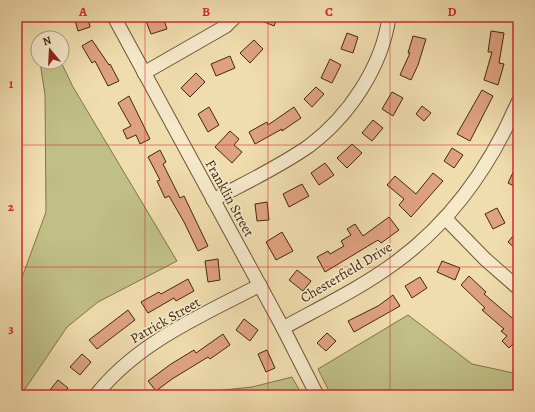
<svg xmlns="http://www.w3.org/2000/svg" width="535" height="412" font-family="Alegreya,serif">
  <style>
    .green { fill: #c0bf86; stroke: #82734c }
    .building { fill: #dfa280; stroke: #432712 }
    .lines { fill: none; stroke-linecap: round; stroke-linejoin: round }
    .minor-casing { stroke: #6e5439; stroke-width: 15 }
    .minor { stroke: #f5e9ca; stroke-width: 13 }
    .grid { fill: none; stroke: #d62828; stroke-width: 1; stroke-opacity: 0.55 }
    .labels { text-anchor: middle; stroke-width: 3.5; stroke-linejoin: round; paint-order: stroke }
    .street-label { font-size: 14px; fill: #432712; stroke: #f5e9ca }
    .neatline { fill: none; stroke: #d62828; stroke-width: 1.5 }
    .grid-label { font-size: 13px; text-anchor: middle; font-weight: bold; fill: #d62828 }
  </style>
  <rect width="100%" height="100%" fill="#f0ddae"/>
  <filter id="stains"><feTurbulence type="fractalNoise" baseFrequency=".005" numOctaves="4"/><feColorMatrix values="0 0 0 0 .2 0 0 0 0 .09 0 0 0 0 .02 0 0 0 .5 -.17"/></filter>
  <radialGradient id="worn" r=".72"><stop offset=".6" stop-color="#630" stop-opacity="0"/><stop offset="1" stop-color="#630" stop-opacity=".3"/></radialGradient>
  <g class="green">
    <polygon points="40,62 61,62 73,87 177,261 98,302 67,327 21,395 17,395 17,291 46,212 45,95"/>
    <polygon points="408,315 472,364 518,374 518,395 331,395 318,369"/>
    <polygon points="292,377 302,395 207,395 214,391 252,387"/>
  </g>
  <g class="building">
    <polygon points="74,17 88,17 90,27 78,31"/>
    <polygon points="157,17 163,17 167,29 151,34 146,21"/>
    <polygon points="253,17 278,17 274,26"/>
    <polygon points="491,31 504,33 499,63 504,64 498,85 484,80 492,52 488,52"/>
    <polygon points="347,33 358,37 353,53 341,49"/>
    <polygon points="413,36 426,39 418,65 411,80 400,75 410,53 408,53"/>
    <polygon points="92,40 109,65 110,64 119,81 108,86 95,61 92,63 82,46"/>
    <polygon points="254,40 263,49 250,63 240,53"/>
    <polygon points="230,56 235,68 216,76 211,64"/>
    <polygon points="330,59 341,65 332,83 321,78"/>
    <polygon points="196,73 205,82 190,97 181,88"/>
    <polygon points="316,87 324,94 312,107 304,99"/>
    <polygon points="482,90 493,96 470,141 457,134"/>
    <polygon points="392,92 403,98 393,116 382,109"/>
    <polygon points="129,96 150,139 140,144 136,135 127,139 123,130 131,126 118,103"/>
    <polygon points="422,106 431,113 424,121 416,114"/>
    <polygon points="209,107 219,125 208,132 198,114"/>
    <polygon points="294,107 301,118 282,131 282,129 255,144 249,132 267,122 268,125"/>
    <polygon points="373,120 383,128 372,141 362,133"/>
    <polygon points="230,131 239,139 234,145 242,152 232,163 215,147"/>
    <polygon points="352,144 362,153 347,168 337,158"/>
    <polygon points="452,148 463,155 454,168 444,161"/>
    <polygon points="160,150 166,162 163,164 180,198 184,196 208,246 198,251 184,222 169,196 165,198 157,181 160,180 148,157"/>
    <polygon points="518,162 518,188 508,183"/>
    <polygon points="325,163 334,175 319,185 311,173"/>
    <polygon points="433,173 443,181 411,217 399,205 404,199 387,185 395,176 416,194"/>
    <polygon points="302,184 309,196 289,207 283,194"/>
    <polygon points="267,202 269,220 257,221 255,204"/>
    <polygon points="497,208 505,223 493,229 485,214"/>
    <polygon points="389,217 399,230 381,243 378,240 325,272 317,257 328,251 330,254 344,246 341,241 351,235 347,229 355,224 363,236"/>
    <polygon points="518,230 518,251 508,242"/>
    <polygon points="282,232 293,251 276,260 266,242"/>
    <polygon points="218,259 220,280 208,282 205,261"/>
    <polygon points="442,261 460,268 455,280 437,272"/>
    <polygon points="297,270 311,281 303,291 289,280"/>
    <polygon points="469,276 486,292 484,294 518,323 518,339 509,348 502,341 507,336 501,331 504,329 482,310 485,308 461,285"/>
    <polygon points="420,277 427,288 412,298 405,286"/>
    <polygon points="188,279 194,291 176,301 174,298 148,313 141,302 159,292 161,294"/>
    <polygon points="393,295 400,306 354,332 348,321 378,306"/>
    <polygon points="128,310 135,320 97,349 89,340"/>
    <polygon points="244,319 258,330 250,341 236,330"/>
    <polygon points="327,333 336,341 326,351 317,343"/>
    <polygon points="223,334 230,345 210,359 208,357 172,379 156,391 148,381 171,364 194,350 196,353"/>
    <polygon points="267,350 275,368 266,372 258,354"/>
    <polygon points="82,354 91,362 80,375 70,367"/>
    <polygon points="58,380 68,388 62,395 46,395"/>
  </g>
  <g class="lines">
    <defs>
      <g id="minor">
        <polyline points="114,17 283,328 317,395"/>
        <polyline points="144,73 226,26 235,17"/>
        <path d="M213 200C245 183 279 167 309 146 349 116 382 67 389 17"/>
        <polyline points="445,218 485,259 518,288"/>
        <path d="M283 328C321 307 361 288 396 262 452 221 491 165 518 102"/>
        <path d="M96 395C138 342 201 316 260 285"/>
      </g>
    </defs>
    <use href="#minor" class="minor-casing"/>
    <use href="#minor" class="minor"/>
  </g>
  <path class="grid" d="M145 17V395M268 17V395M390 17V395M17 145H518M17 267H518"/>
  <g class="labels">
    <g class="street-label">
      <text transform="translate(230 198) rotate(61)" y="5">Franklin Street</text>
      <text transform="translate(346 272) rotate(-31)" y="5">Chesterfield Drive</text>
      <text transform="translate(165 320) rotate(-30)" y="5">Patrick Street</text>
    </g>
  </g>
  <rect width="535" height="412" fill="none" stroke="#f0ddae" stroke-width="44"/>
  <g transform="translate(50 50) rotate(342)"><circle r="19" fill="#f5e9ca" stroke="#ae9b80"/>
  <path d="M0-3L7 15L0 10L-7 15Z" fill="#8f2418"/>
  <text y="-6" font-size="11" font-weight="bold" text-anchor="middle" fill="#432712">N</text>
  </g>
  <rect x="22" y="22" width="491" height="368" class="neatline"/>
  <g class="grid-label">
    <text x="83" y="16">A</text>
    <text x="206" y="16">B</text>
    <text x="329" y="16">C</text>
    <text x="452" y="16">D</text>
    <text x="11" y="88">1</text>
    <text x="11" y="211">2</text>
    <text x="11" y="333">3</text>
  </g>
  <rect width="100%" height="100%" filter="url(#stains)"/>
  <rect width="100%" height="100%" fill="url(#worn)"/>
</svg>
